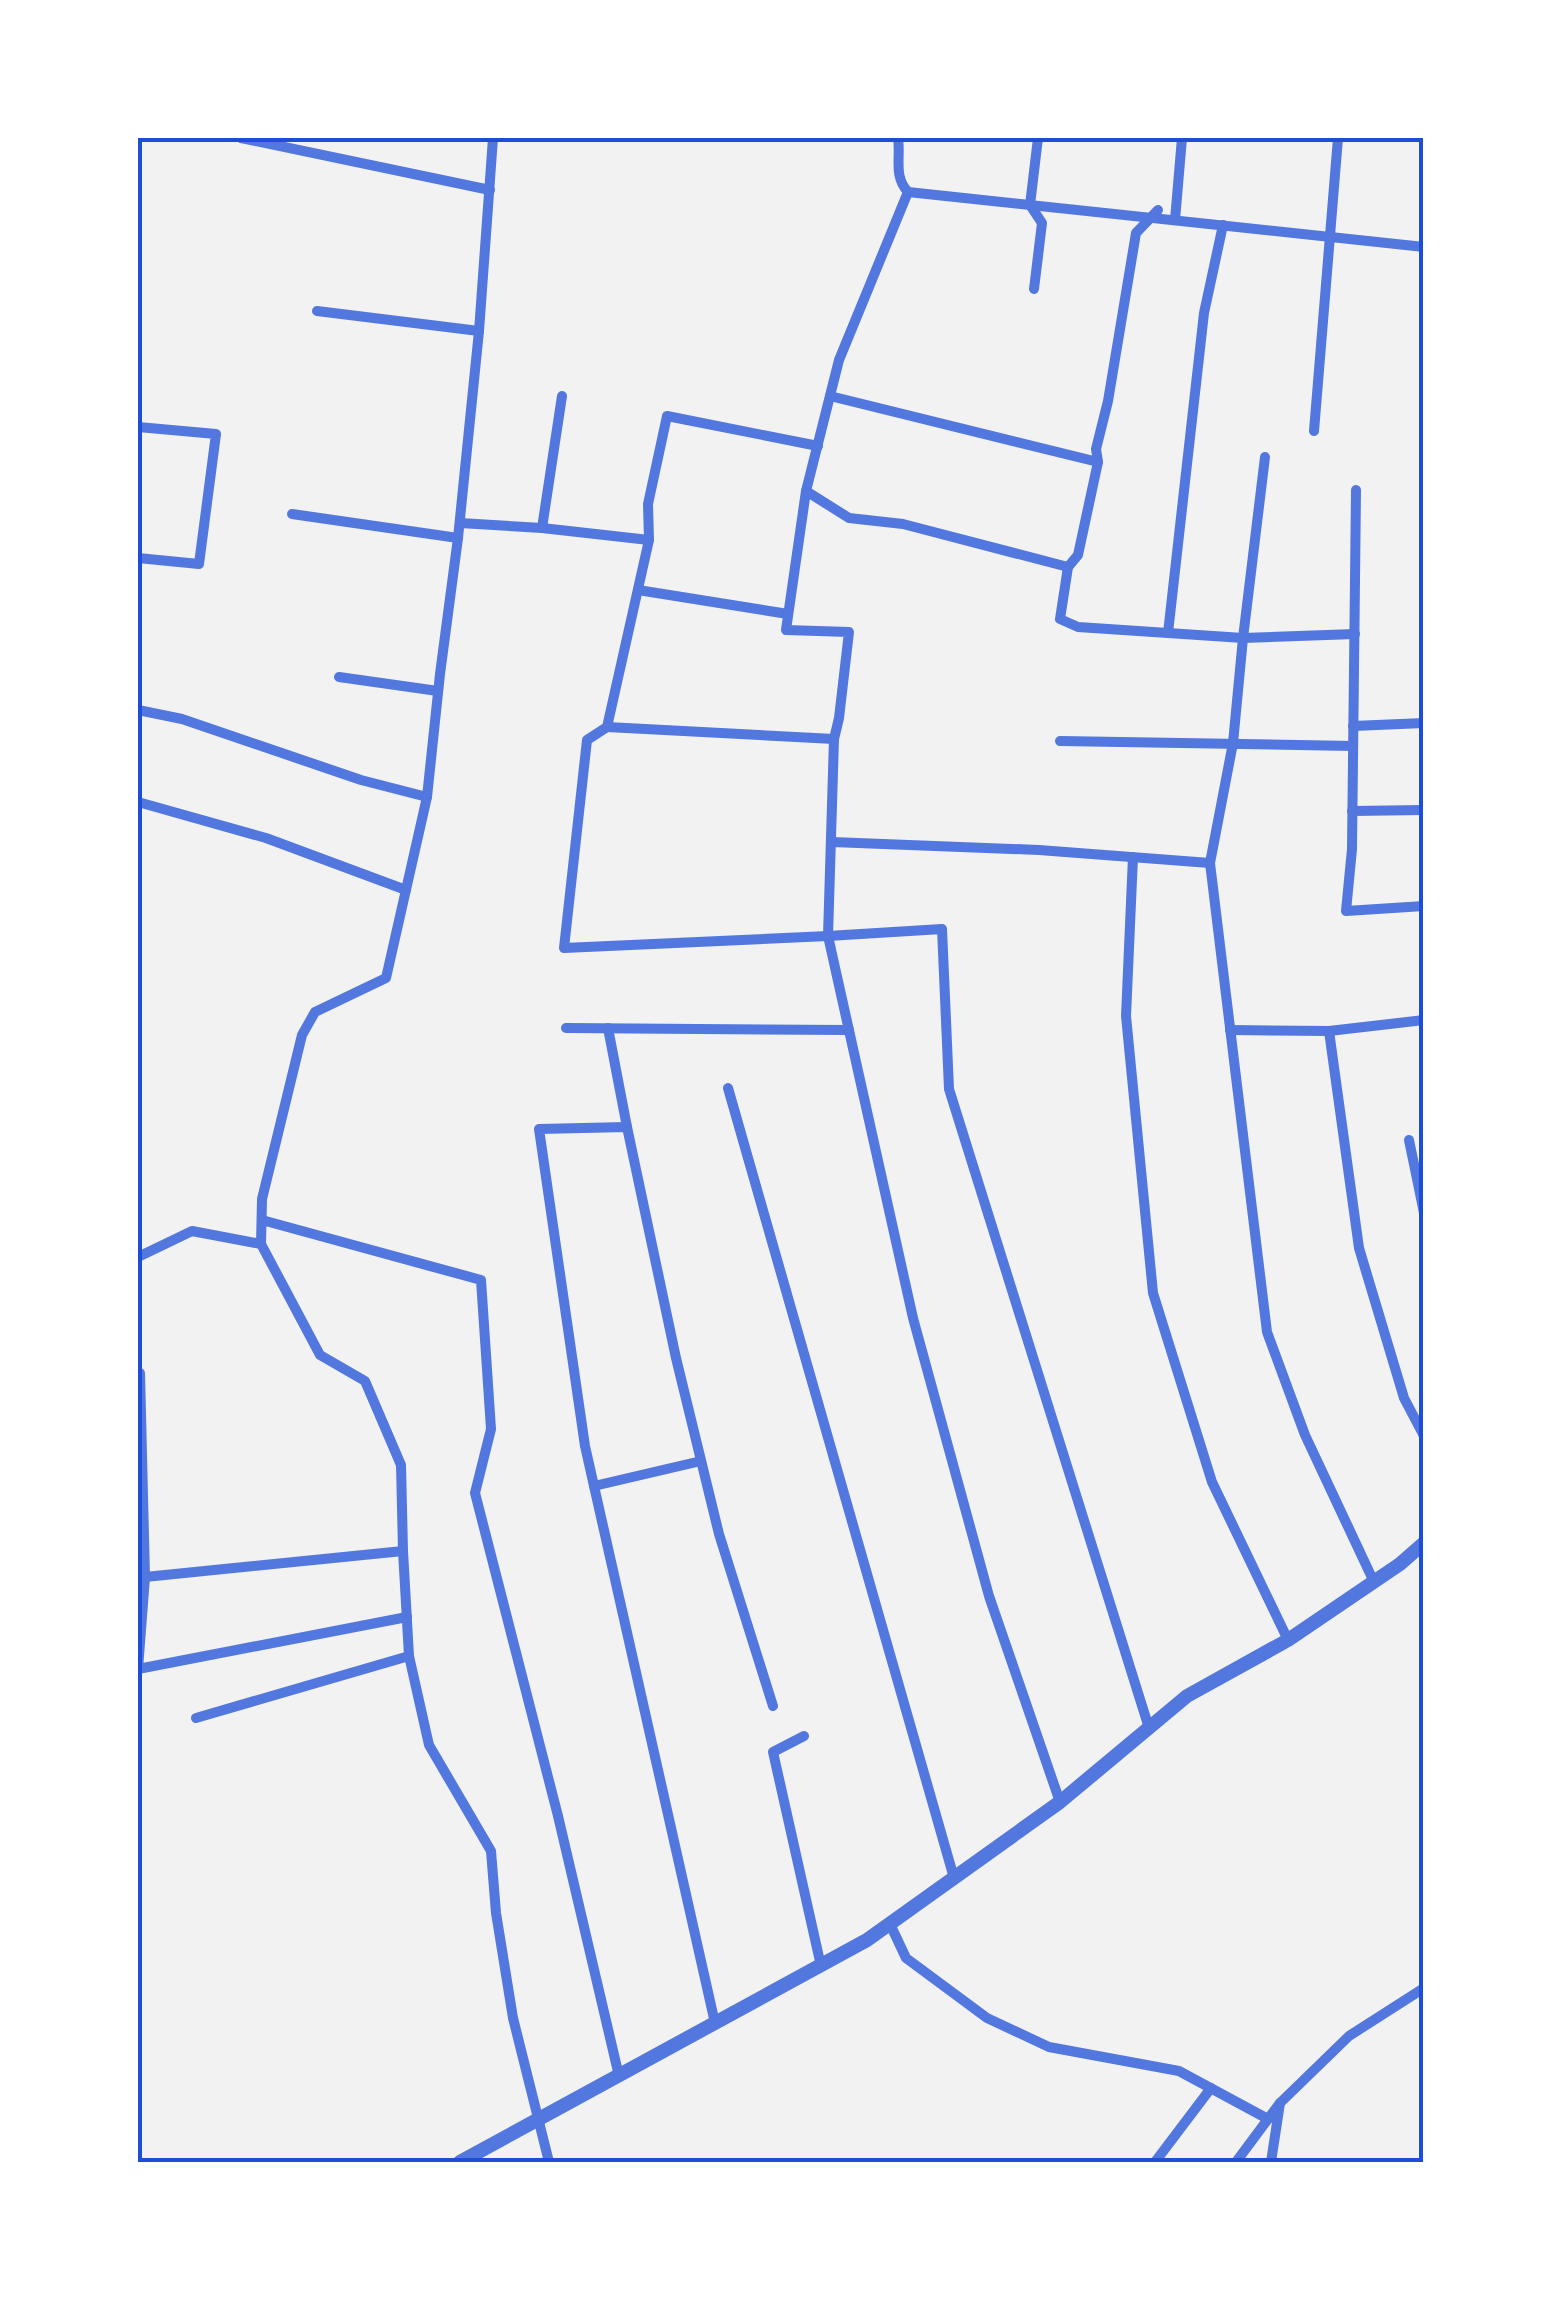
<svg xmlns="http://www.w3.org/2000/svg" width="1561" height="2300" font-family="'Fira Sans',sans-serif">
  <style>
    .lines { fill: none; stroke-linecap: round; stroke-linejoin: round }
    .minor { stroke: #5277de; stroke-width: 10 }
    .tertiary { stroke: #5277de; stroke-width: 14 }
    .neatline { fill: none; stroke: #1d4ed8; stroke-width: 4 }
  </style>
  <rect width="100%" height="100%" fill="#f2f2f2"/>
  <g class="lines">
    <g class="minor">
      <polyline points="241,138 490,190"/>
      <path d="M898 138C901 157 893 176 908 192"/>
      <polyline points="1158,210 1136,233 1108,401 1096,449 1098,462 1078,555 1068,567 1060,619 1078,627 1243,638 1355,634"/>
      <polyline points="1175,220 1182,138"/>
      <polyline points="1034,289 1042,223 1030,205 1038,138"/>
      <polyline points="317,311 479,331"/>
      <polyline points="830,396 1098,462"/>
      <polyline points="138,427 216,434 199,564 138,558"/>
      <polyline points="1314,431 1338,138"/>
      <polyline points="818,446 667,416 648,504 649,540 607,727 587,740 564,948 828,936 913,1318 989,1596 1060,1802"/>
      <polyline points="1356,490 1352,849 1346,911 1424,906"/>
      <polyline points="806,491 849,518 903,524 1068,567"/>
      <polyline points="292,514 458,538"/>
      <polyline points="460,523 542,528 649,540"/>
      <polyline points="542,528 562,396"/>
      <polyline points="638,590 788,614"/>
      <polyline points="1168,633 1204,313 1223,225"/>
      <polyline points="339,677 438,691"/>
      <polyline points="138,710 182,719 361,780 427,797"/>
      <polyline points="1353,726 1424,723"/>
      <polyline points="607,727 834,739"/>
      <polyline points="1060,741 1353,746"/>
      <polyline points="138,802 266,838 406,890"/>
      <polyline points="1352,811 1424,810"/>
      <polyline points="832,842 1039,850 1210,863 1267,1332 1305,1435 1374,1582"/>
      <polyline points="1133,857 1126,1016 1153,1293 1212,1482 1288,1640"/>
      <polyline points="1210,863 1233,743 1243,638 1265,457"/>
      <polyline points="566,1028 849,1030"/>
      <polyline points="608,1028 627,1127"/>
      <polyline points="1230,1030 1329,1031 1424,1020"/>
      <polyline points="1329,1031 1359,1248 1404,1398 1424,1436"/>
      <polyline points="728,1088 954,1878"/>
      <polyline points="1409,1140 1424,1213"/>
      <polyline points="262,1220 481,1280 491,1429 475,1493 558,1816 619,2076"/>
      <polyline points="261,1244 262,1199 302,1035 315,1012 386,978 427,797 440,674 458,538 479,331 493,138"/>
      <polyline points="138,1257 192,1231 261,1244 320,1355 365,1381 401,1465 403,1551 409,1656 429,1745 491,1851 496,1913 513,2018 549,2162"/>
      <polyline points="140,1373 145,1577 403,1551"/>
      <polyline points="594,1486 701,1461"/>
      <polyline points="145,1577 138,1669 407,1617"/>
      <polyline points="196,1718 409,1656"/>
      <polyline points="1149,1728 949,1089 942,929 828,936 834,739 839,718 849,632 786,630 806,491 839,360 908,192 1424,247"/>
      <polyline points="804,1736 773,1752 821,1966"/>
      <polyline points="890,1924 906,1958 987,2018 1049,2047 1179,2071 1268,2119"/>
      <polyline points="715,2023 585,1446 539,1129 627,1127 676,1358 719,1534 773,1706"/>
      <polyline points="1280,2103 1349,2036 1424,1988"/>
      <polyline points="1155,2162 1211,2088"/>
      <polyline points="1236,2162 1280,2103 1271,2162"/>
    </g>
    <polyline class="tertiary" points="460,2162 867,1940 1060,1802 1187,1696 1288,1640 1400,1564 1424,1543"/>
  </g>
  <rect width="1561" height="2300" fill="none" stroke="#ffffff" stroke-width="280"/>
  <rect x="140" y="140" width="1281" height="2020" class="neatline"/>
</svg>
